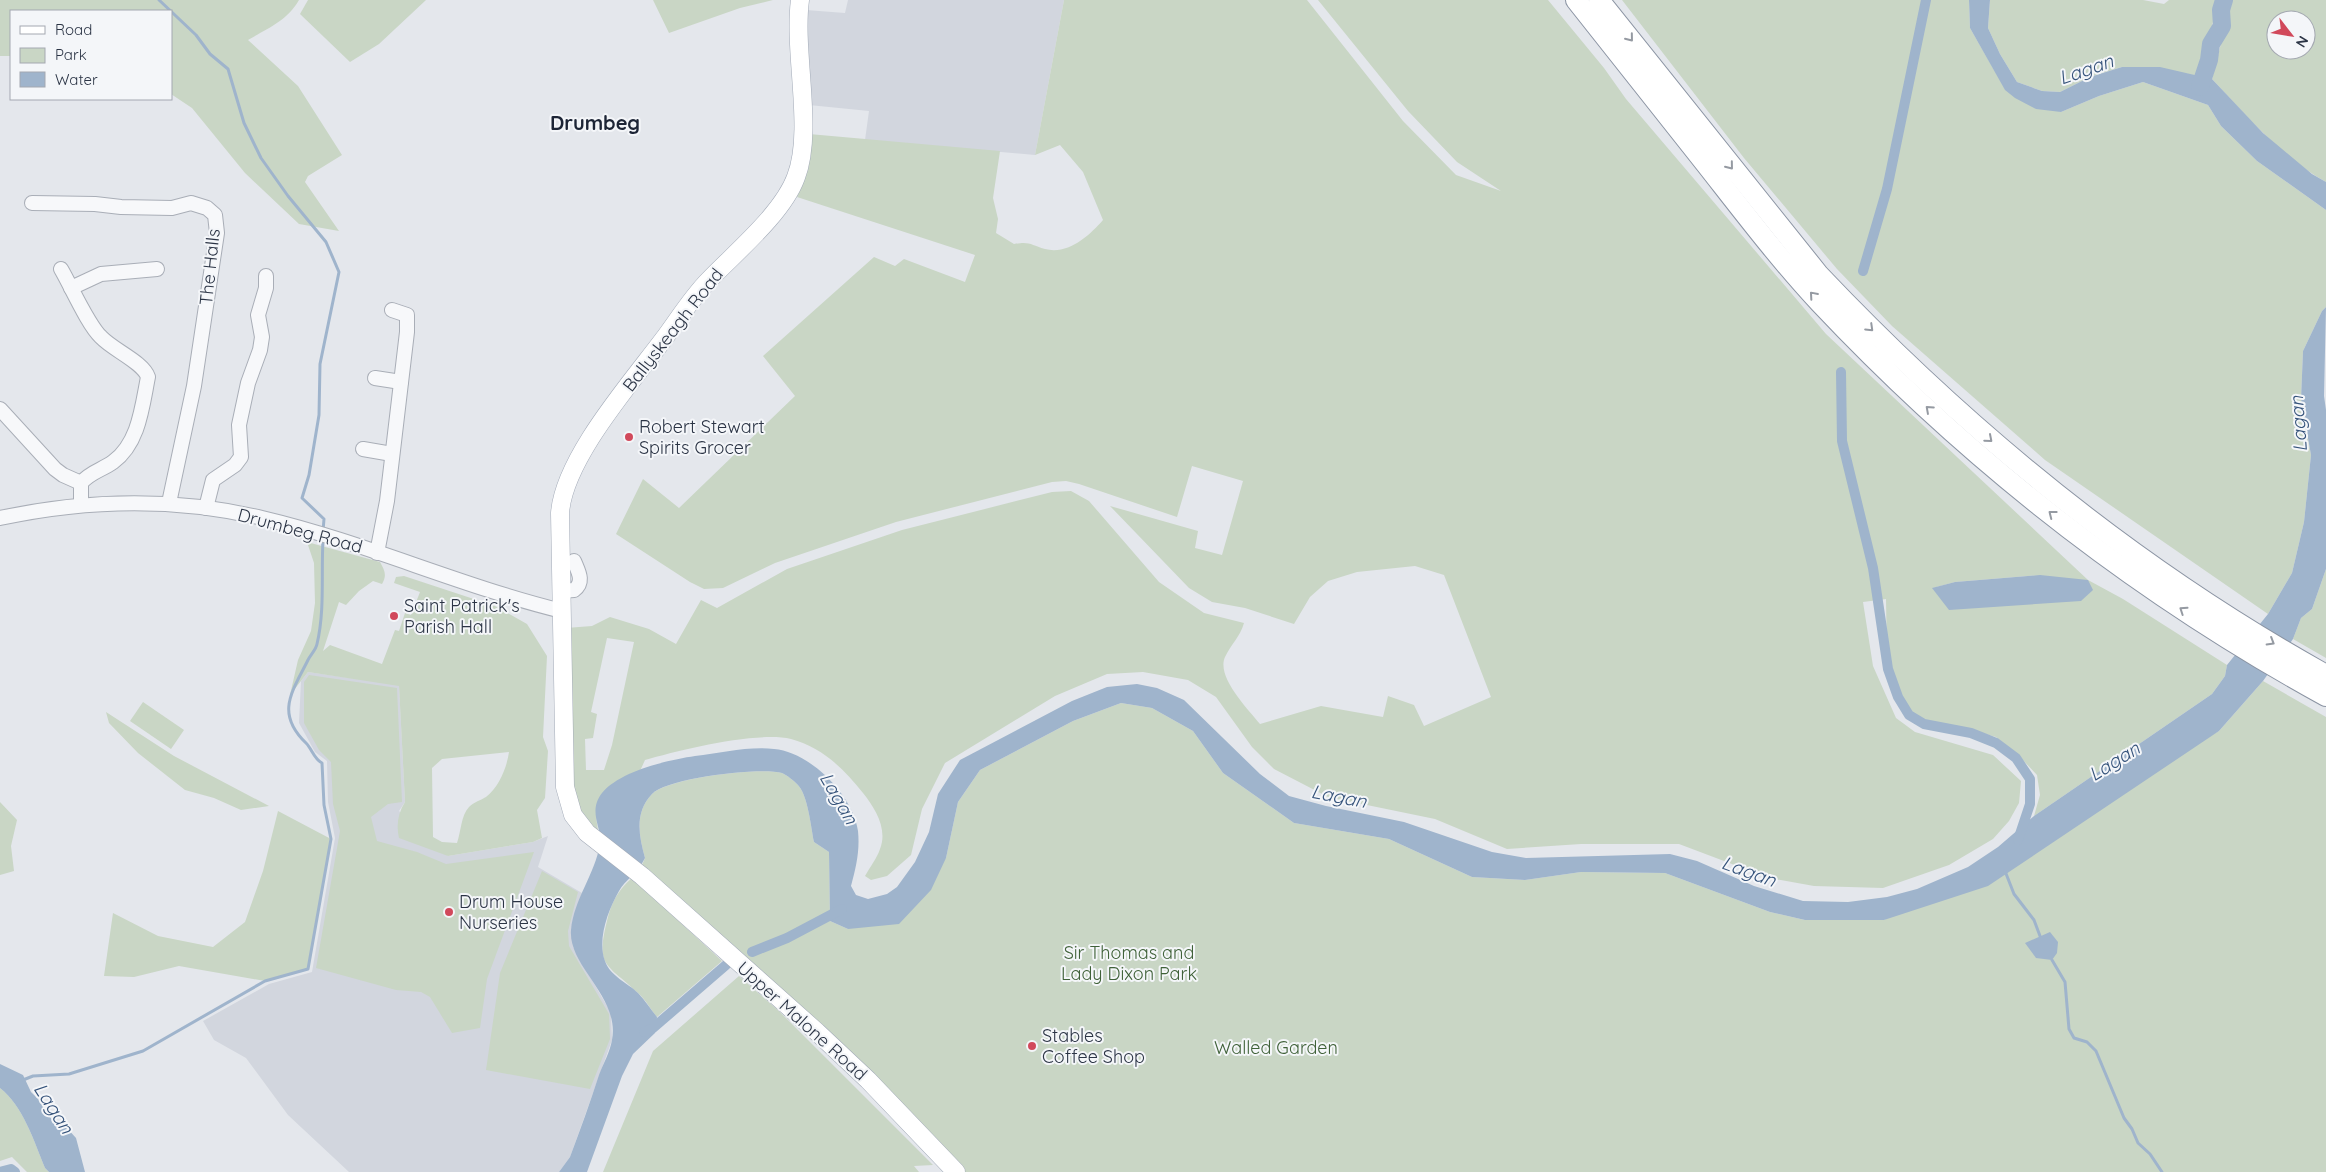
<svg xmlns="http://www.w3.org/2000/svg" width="2326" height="1172" font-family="Quicksand,sans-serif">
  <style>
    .built { fill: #d2d6de }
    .green { fill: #c9d6c5; fill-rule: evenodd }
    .water { fill: #9fb4cc }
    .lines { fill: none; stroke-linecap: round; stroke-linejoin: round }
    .stream { stroke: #9fb4cc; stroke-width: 3 }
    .canal { stroke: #9fb4cc; stroke-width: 10 }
    .river { stroke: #9fb4cc; stroke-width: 18 }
    .minor-casing { stroke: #a9aeb7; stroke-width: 16 }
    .major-casing { stroke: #a3abb8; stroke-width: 19 }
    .highway-casing { stroke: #8b94a3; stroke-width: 22 }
    .minor { stroke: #f7f8fa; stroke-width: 14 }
    .major { stroke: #fff; stroke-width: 18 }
    .highway { stroke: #fff; stroke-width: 20 }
    .oneway { stroke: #959aa2 }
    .poi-dot { fill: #d1495b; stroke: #f4f6f9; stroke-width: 2 }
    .labels { text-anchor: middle; stroke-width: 4; stroke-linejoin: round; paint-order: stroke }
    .street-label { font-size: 18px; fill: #2b3445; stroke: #f4f6f9 }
    .poi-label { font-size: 18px; fill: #2b3445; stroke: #f4f6f9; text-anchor: start }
    .park-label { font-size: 18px; fill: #3f6138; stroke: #f4f6f9 }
    .water-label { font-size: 19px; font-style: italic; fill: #34527a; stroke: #f4f6f9 }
    .quarter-label { font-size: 20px; font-weight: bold; fill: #1d2536; stroke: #f4f6f9 }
  </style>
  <rect width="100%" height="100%" fill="#e4e7ec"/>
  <g class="built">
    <polygon points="848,0 1064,0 1035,155 865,140 869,111 809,105 806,10 845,13"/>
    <polygon points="308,672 399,685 405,802 399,811 448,856 533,842 548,836 538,867 582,893 571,930 573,947 611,1013 612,1040 570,1157 559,1172 349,1172 288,1115 246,1058 214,1040 203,1021 269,984 312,972 335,838 328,802 327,761 315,752 299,723 301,681"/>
  </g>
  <g class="green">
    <path d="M0 0H299C287 21 268 28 248 40L298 86 342 155 308 176 305 182 339 231 299 224 245 173 192 108 171 94V11H11V56H0Z"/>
    <polygon points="308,0 426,0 379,44 350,62 300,14"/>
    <polygon points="653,0 773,0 740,8 669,33"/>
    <path d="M1064 0H1307L1403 121 1456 175 1501 191 1457 162 1408 111 1318 0H1548L1604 68 1626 99 1826 334 2088 580 2123 599 2227 665 2225 676 2212 694 2034 816 2040 795 2037 775 2020 757 1996 737 1961 727 1922 721 1910 711 1894 682 1887 660 1886 599 1863 602 1873 666 1896 718 1915 732 1993 755 2021 781 2019 803 2009 821 1993 839 1949 865 1883 888 1814 886 1769 878 1679 844H1581L1507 849 1435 819 1328 797 1274 769 1252 747 1216 697 1188 680 1143 672 1107 674 1055 696 945 763 922 809 911 855 887 876 871 880 865 876C870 867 877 858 880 849 888 829 875 808 863 793 845 770 822 747 791 739 757 731 680 750 645 760L640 771C603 787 588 799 601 841L575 815 565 701 566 628 592 626 610 617 649 629 676 644 701 600 717 608 787 569 902 530 1052 492 1071 491 1089 501 1159 582 1204 613 1244 623C1240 637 1231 644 1225 657 1216 677 1248 709 1260 724L1321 706 1383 717 1388 696 1414 705 1424 726 1491 697 1444 575 1415 566 1357 572 1328 581 1310 597 1294 624 1245 608 1212 602 1189 588 1110 506 1198 531 1195 548 1222 555 1243 481 1192 466 1177 517 1079 484 1066 481 1052 482 896 522 775 563 723 588 704 589 690 582 616 534 643 479 679 508 795 396 763 356 874 257 895 266 904 259 965 282 975 255 797 197C806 177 808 156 809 134L1000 151 993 198 998 219 996 233 1014 244C1030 241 1031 245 1045 249 1068 255 1089 236 1103 220L1083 172 1060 145 1035 155ZM2040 575 1933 588 1955 582ZM607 638 634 642 612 745 604 770H586L585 739 593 738 597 714 591 712Z"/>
    <polygon points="1622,0 1969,0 1970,28 2005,89 2061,112 2099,96 2143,82 2208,105 2221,126 2257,161 2326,210 2326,307 2322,311 2303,351 2301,399 2311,455 2304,522 2292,573 2268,614 2045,460 1892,326 1837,269 1744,158"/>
    <polygon points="1990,0 2143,0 2164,4 2169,0 2218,0 2200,78 2189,74 2122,67 2090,77 2060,92 2042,91 2017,82 2000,54 1988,28"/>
    <path d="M2232 0H2326V182C2281 157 2247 116 2212 79ZM2276 20H2306V50H2276Z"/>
    <path d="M307 542 380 562C385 571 387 575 382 584L373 581 359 591 346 605 339 602 323 651 330 645 382 664 395 630 399 631 405 613 411 615 420 592 394 583 396 577 404 576 495 606 527 624 547 656 543 737 548 751 545 798 537 810 542 838 533 842 448 856 399 838C396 825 398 813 405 802L399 686 308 672 290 695 298 660 311 631 315 603 314 563ZM509 752C507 767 499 787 486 797 481 800 474 802 469 807 461 815 461 832 457 843L442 842 433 837 432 768 442 759Z"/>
    <polygon points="2326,569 2326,658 2293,639 2301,618 2312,609"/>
    <polygon points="309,675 397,688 402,802 388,804 371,817 377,841 417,852 446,864 534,852 487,979 480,1028 452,1033 430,997 421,992 396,990 316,968 340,831 333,804 331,762 319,750 304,723 304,682"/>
    <path d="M2263 681 2326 717V1172H960L642 865 645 858C639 836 634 813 652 794 668 778 760 767 782 773 787 775 794 781 797 784 808 794 811 828 814 842L829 852 830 921 848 929 946 858 958 802 980 770 1073 721 1121 703 1152 708 1193 731 1223 773 1294 823 1389 839 1472 877 1525 880 1581 872 1665 873 1770 912 1805 920H1884L2219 731Z"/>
    <polygon points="143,702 184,730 171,749 130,721"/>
    <polygon points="106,712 174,756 269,806 241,810 214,798 185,790 138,753 109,723"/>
    <polygon points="0,802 17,820 11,846 14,871 0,875"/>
    <polygon points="278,811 331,839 308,969 265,981 179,966 134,977 104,976 113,913 158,936 213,947 245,922 263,871"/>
    <polygon points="542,871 578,892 568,931 569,946 609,1014 610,1039 590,1089 486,1070 500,973"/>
    <path d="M632 878 722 961 657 1017C651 1010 646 1000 638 993 608 964 595 968 607 921 611 903 618 890 632 878Z"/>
    <polygon points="739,976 779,1011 933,1165 914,1166 919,1172 603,1172 653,1051"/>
    <path d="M0 1088C23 1106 34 1141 45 1168L49 1172H27L12 1157 0 1161Z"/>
  </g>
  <g class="water">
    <polygon points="1969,0 1990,0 1988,28 2000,54 2017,82 2042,91 2060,92 2090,77 2122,67 2160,67 2212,79 2263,133 2312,174 2326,182 2326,210 2257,161 2221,126 2208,105 2143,82 2099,96 2061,112 2036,109 2015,98 2005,90 1970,28"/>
    <path d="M2326 307 2324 396 2326 410V569L2312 609 2301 618 2293 639 2263 681 2219 731 1988 886 1884 920H1805L1770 912 1665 873 1581 872 1525 880 1472 877 1389 839 1294 823 1223 773 1193 731 1152 708 1121 703 1073 721 980 770 958 802 946 858 931 890 899 924 848 929 830 921 829 852 814 842C811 828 808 794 797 784 794 781 787 775 782 773 760 767 667 778 652 794 634 813 639 836 645 858 638 873 625 880 619 891 608 910 597 940 605 961 610 976 628 983 638 993 645 1000 651 1010 657 1017L655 1033 633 1054 622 1076 587 1172H559L570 1157C580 1130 590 1103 599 1075 603 1064 610 1052 612 1040 620 996 568 967 571 930 574 899 595 874 600 844 603 829 587 812 602 793 620 771 668 760 695 756 721 753 749 746 774 749 810 752 853 795 858 831 860 851 856 867 851 886L856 895 868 899 887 894 897 887 915 862 929 832 938 794 960 760 1072 701 1107 687 1137 684 1157 688 1184 700 1260 774 1289 796 1326 806 1404 822 1492 852 1526 858 1670 854 1697 861 1754 886 1803 901 1848 902 1887 897 1917 889 1968 867 1998 847 2034 816 2212 694 2225 676 2227 665 2268 614 2292 573 2304 522 2311 455 2301 399 2303 351 2322 311Z"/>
    <polygon points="2040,575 2088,580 2093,590 2081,601 1949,610 1932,588 1955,582"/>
    <polygon points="2050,932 2058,942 2057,953 2052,960 2036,958 2025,943"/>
    <path d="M0 1064 23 1075 31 1092 39 1100 49 1117 66 1127 76 1138 85 1172H49L45 1168C34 1141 23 1106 0 1088Z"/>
  </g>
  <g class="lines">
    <g class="stream">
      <polyline points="159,0 196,35 210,54 228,69 244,123 261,158 288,196 326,242 339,272 320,364 319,415 309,475 302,498 324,519 323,531"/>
      <polyline points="2005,871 2014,894 2034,920 2040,936"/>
      <polyline points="2052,960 2065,982 2069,1029 2074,1038 2087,1042 2096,1051 2124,1118 2132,1129 2138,1143 2150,1154 2162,1172"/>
      <path d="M23 1080 33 1076 69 1074 143 1051 265 981 308 969 331 839 324 805 322 763C314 759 312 749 306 743 275 713 292 692 308 660 310 655 316 650 317 644 325 611 321 573 323 540"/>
    </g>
    <g class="canal">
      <polyline points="1863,271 1887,189 1926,0"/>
      <polyline points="1841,372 1842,441 1873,568 1888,669 1898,697 1909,715 1924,724 1971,733 1996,743 2016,758 2030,779 2030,804 2018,840"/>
      <polyline points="752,952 787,938 842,909"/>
      <polyline points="644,1032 653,1028 726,965"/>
      <polyline points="0,1172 11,1169 15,1172"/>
    </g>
    <polyline class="river" points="2200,87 2209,60 2211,44 2222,26 2221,10 2224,0"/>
    <defs>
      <g id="minor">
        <polyline points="32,203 95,204 121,207 172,208 191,203 207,208 215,215 217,233 194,386 169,503"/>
        <path d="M61 269C71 286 88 325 101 337 113 350 143 362 148 377 142 407 139 443 113 462 102 470 90 472 81 483V504"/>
        <polyline points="71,288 101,274 157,269"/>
        <polyline points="375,378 401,382"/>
        <polyline points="0,409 55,469 63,475 81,483"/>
        <polyline points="363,449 392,454"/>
        <polyline points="206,508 213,480 235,465 241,457 239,425 248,383 260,350 262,337 258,315 266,288 266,276"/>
        <path d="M0 518C88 499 174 497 262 518 364 542 460 586 562 611"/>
        <polyline points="377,553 387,501 407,332 407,315 392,310"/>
        <path d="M561 591 574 590C585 582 578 571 574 561"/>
      </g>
      <path id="major" d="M800 0C793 53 814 130 796 177 783 213 736 252 709 280 692 297 678 320 663 340 630 384 564 459 560 513L565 787 573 815 587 833 642 876 817 1032 868 1080 956 1172"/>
      <g id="highway">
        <path d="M1576 0C1619 54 1662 108 1705 163 1742 210 1779 259 1820 303 1967 459 2138 593 2326 696"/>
        <path d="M1599 0 1819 275C1968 432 2135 569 2326 675"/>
      </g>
    </defs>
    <use href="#minor" class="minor-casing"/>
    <use href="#major" class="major-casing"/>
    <use href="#highway" class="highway-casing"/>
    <use href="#minor" class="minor"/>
    <use href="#major" class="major"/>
    <use href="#highway" class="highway"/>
  </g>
  <defs><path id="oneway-chevron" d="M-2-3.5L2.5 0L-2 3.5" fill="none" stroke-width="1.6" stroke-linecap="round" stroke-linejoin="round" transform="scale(1.25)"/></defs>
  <g class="oneway">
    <use href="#oneway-chevron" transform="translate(1630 38) rotate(51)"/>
    <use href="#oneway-chevron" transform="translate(1730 166) rotate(51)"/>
    <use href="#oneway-chevron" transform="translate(1813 295) rotate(-131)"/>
    <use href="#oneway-chevron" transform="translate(1870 328) rotate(44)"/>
    <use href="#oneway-chevron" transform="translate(1929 409) rotate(-138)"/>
    <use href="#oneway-chevron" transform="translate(1989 439) rotate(41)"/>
    <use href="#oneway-chevron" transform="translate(2052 514) rotate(-142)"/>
    <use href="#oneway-chevron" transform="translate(2183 610) rotate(-146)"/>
    <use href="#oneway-chevron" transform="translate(2271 642) rotate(31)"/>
  </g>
  <g class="poi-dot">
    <circle cx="629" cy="437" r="5"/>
    <circle cx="394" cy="616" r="5"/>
    <circle cx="449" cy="912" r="5"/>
    <circle cx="1032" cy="1046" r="5"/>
  </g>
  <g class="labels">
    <g class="street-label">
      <text transform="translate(210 267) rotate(-84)" y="6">The Halls</text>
      <text transform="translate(673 330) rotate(-52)" y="6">Ballyskeagh Road</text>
      <text transform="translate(300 531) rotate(15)" y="6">Drumbeg Road</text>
      <text transform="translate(802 1021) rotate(42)" y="6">Upper Malone Road</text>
    </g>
    <g class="poi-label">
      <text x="639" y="433">Robert Stewart<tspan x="639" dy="21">Spirits Grocer</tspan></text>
      <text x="404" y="612">Saint Patrick's<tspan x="404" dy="21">Parish Hall</tspan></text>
      <text x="459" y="908">Drum House<tspan x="459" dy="21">Nurseries</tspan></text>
      <text x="1042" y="1042">Stables<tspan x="1042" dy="21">Coffee Shop</tspan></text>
    </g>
    <g class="park-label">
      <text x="1129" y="959">Sir Thomas and<tspan x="1129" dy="21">Lady Dixon Park</tspan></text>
      <text x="1276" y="1054">Walled Garden</text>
    </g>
    <g class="water-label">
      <text transform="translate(2086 69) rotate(-19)" y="7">Lagan</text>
      <text transform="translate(2298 424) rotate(-94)" y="7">Lagan</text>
      <text transform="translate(2114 761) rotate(-32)" y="7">Lagan</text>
      <text transform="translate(1339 796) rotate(11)" y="7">Lagan</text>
      <text transform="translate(839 798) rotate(60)" y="7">Lagan</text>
      <text transform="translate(1749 871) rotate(20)" y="7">Lagan</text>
      <text transform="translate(54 1108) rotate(57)" y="7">Lagan</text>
    </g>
    <g class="quarter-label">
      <text x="595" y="130">Drumbeg</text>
    </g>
  </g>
  <rect x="10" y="10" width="162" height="90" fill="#f4f6f9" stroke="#a4a8b1"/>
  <rect x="20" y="26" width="25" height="8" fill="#ffffff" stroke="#a4a8b1"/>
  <text x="55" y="35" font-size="15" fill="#2b3445">Road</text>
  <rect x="20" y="48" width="25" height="15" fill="#c9d6c5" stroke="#a4a8b1"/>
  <text x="55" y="60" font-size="15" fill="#2b3445">Park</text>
  <rect x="20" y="72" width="25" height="15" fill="#9fb4cc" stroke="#a4a8b1"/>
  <text x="55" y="85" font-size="15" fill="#2b3445">Water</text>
  <g transform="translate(2291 35) rotate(121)"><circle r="24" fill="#f4f6f9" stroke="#a4a8b1"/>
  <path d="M0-4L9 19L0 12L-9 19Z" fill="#d1495b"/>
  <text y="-8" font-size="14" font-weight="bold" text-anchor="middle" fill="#2b3445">N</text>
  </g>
</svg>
